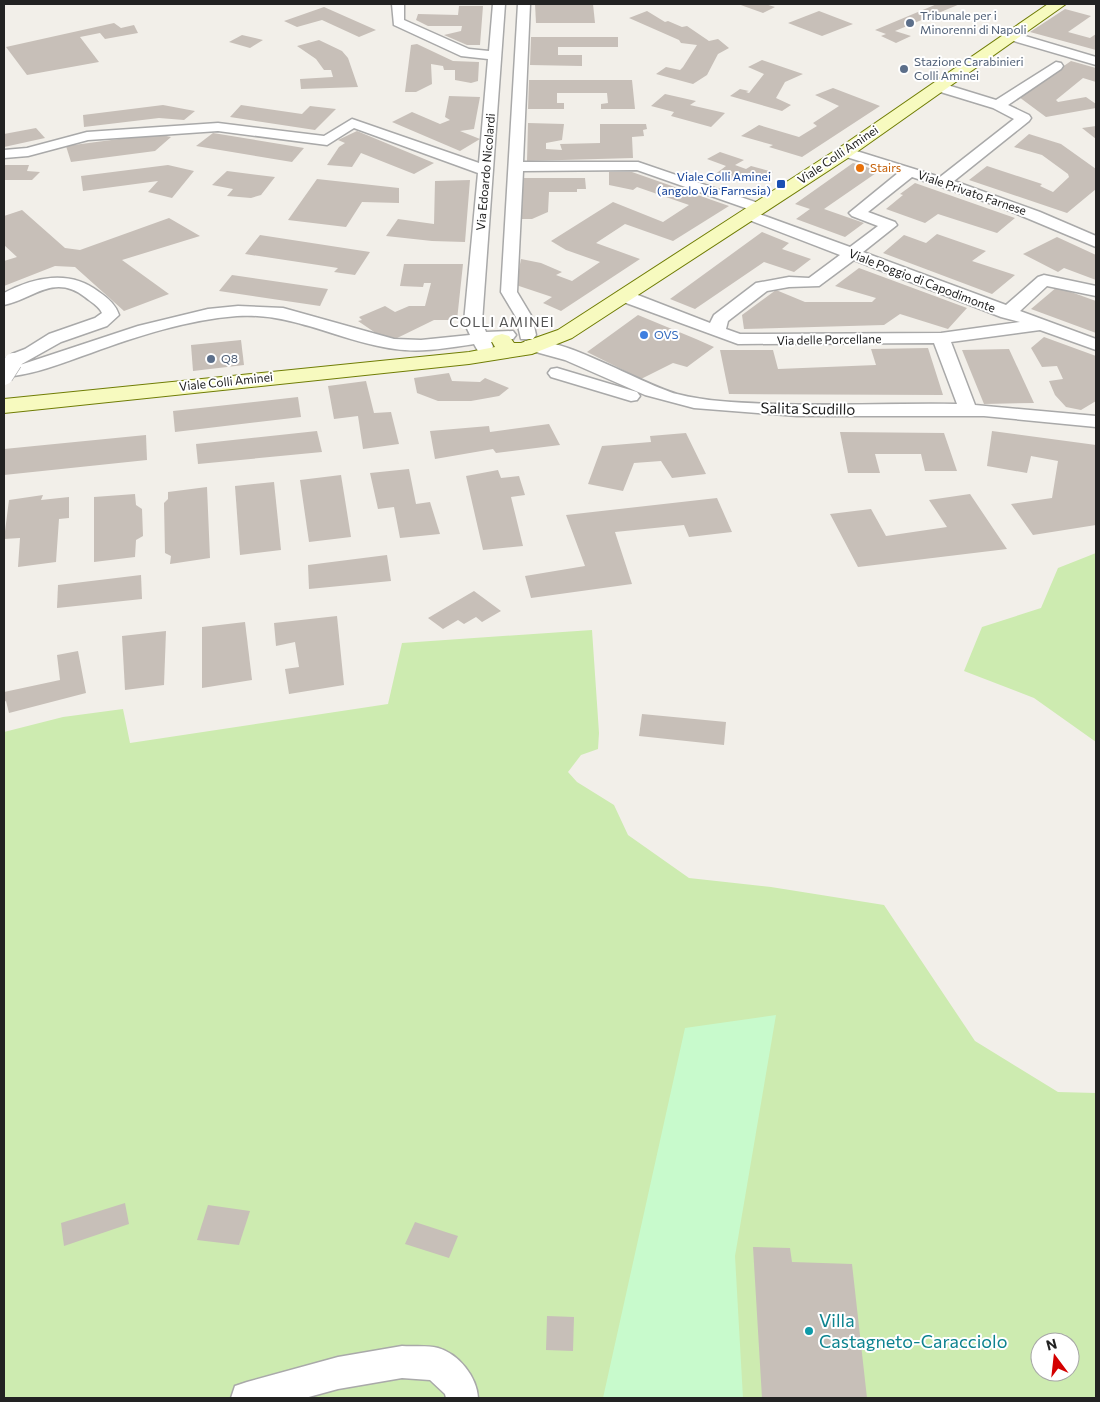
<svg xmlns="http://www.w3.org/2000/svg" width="1100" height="1402" font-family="Commissioner,sans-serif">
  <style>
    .grass { fill: #cdebb0; fill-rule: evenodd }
    .park { fill: #c8facc }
    .building { fill: #c7bfb8 }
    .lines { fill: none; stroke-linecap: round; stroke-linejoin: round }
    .street-casing { stroke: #a9a9a9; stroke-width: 3 }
    .secondary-casing { stroke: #707d05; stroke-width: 2 }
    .street { fill: #fff; fill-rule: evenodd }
    .secondary { fill: #f7fabf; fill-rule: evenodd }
    .street-bridge-casing { stroke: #a9a9a9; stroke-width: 19; stroke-linecap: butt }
    .street-bridge { stroke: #fff; stroke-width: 18 }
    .service-dot { fill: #5c6f8a; stroke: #fff; stroke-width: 2 }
    .food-dot { fill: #e8710a; stroke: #fff; stroke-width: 2 }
    .transit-dot { fill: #1a4fb4; stroke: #fff; stroke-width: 2 }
    .shop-dot { fill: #3f7fe0; stroke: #fff; stroke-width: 2 }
    .culture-dot { fill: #0f9aa8; stroke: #fff; stroke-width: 2 }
    .labels { text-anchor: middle; stroke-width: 4; stroke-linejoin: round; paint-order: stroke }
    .far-service-label { font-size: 12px; fill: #4e5e75; stroke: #fff; text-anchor: start }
    .far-street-label { font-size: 12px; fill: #222; stroke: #fff }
    .far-food-label { font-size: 12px; fill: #c56008; stroke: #fff; text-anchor: start }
    .far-transit-label { font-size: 12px; fill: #164399; stroke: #fff; text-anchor: end }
    .far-shop-label { font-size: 12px; fill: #366cbe; stroke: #fff; text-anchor: start }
    .far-neighbourhood-label { font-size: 14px; letter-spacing: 1px; fill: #555; stroke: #fff }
    .street-label { font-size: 15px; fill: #222; stroke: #fff }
    .near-culture-label { font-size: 18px; fill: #0d838f; stroke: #fff; text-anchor: start }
  </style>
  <rect width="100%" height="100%" fill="#f2efe9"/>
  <g class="grass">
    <polygon points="1096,553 1096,742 1034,698 964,671 982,627 1041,608 1058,568"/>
    <path d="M592 630 599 733 598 749 581 755 568 772 577 782 614 805 628 835 689 878 771 887 884 905 975 1041 1058 1092 1096 1093V1398H4V732L63 717 123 709 130 743 388 704 402 643ZM1040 1342H1070V1372H1040Z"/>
  </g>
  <polygon class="park" points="776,1015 735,1256 743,1398 603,1398 685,1028"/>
  <g class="building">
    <polygon points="535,4 593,4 595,23 536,23"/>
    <polygon points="738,4 765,4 775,7 763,13"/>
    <polygon points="937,4 960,4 895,31 911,36 896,43 881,36 886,34 875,30"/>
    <polygon points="459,6 483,6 480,45 467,45 444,35 461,31 462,26 428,26 416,20 418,14 458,15"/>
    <polygon points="324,7 376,30 359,37 322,20 297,27 284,21"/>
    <polygon points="1065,9 1091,16 1068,32 1090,38 1096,34 1096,50 1030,32"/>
    <polygon points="647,11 665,22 668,21 682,27 687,26 709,41 718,39 729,48 718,54 707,75 693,84 656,74 666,67 680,70 683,67 697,45 681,43 679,40 629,18"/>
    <polygon points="819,11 853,24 822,36 788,23"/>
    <polygon points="114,23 121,28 134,25 138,33 105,39 100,33 80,37 99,62 27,75 6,47"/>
    <polygon points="242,35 263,40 250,48 229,42"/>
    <polygon points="531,37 618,37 618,47 558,47 558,55 582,55 582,66 530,65"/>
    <polygon points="319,40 342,51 348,58 358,87 301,89 300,79 333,77 331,70 324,70 316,59 297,46"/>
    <polygon points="417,44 453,61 479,62 478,81 471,83 455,80 455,70 444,70 443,66 431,64 432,84 416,92 405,92 411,45"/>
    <polygon points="762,60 803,74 785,82 776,98 791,105 782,111 730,96 740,89 749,91 746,92 749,93 764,74 748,67"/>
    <polygon points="1071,61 1096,68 1096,82 1083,78 1056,100 1058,102 1086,97 1096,104 1096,108 1046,117 1019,97"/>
    <polygon points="529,80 632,80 635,109 601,109 601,104 608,103 607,93 557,93 557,103 564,103 564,109 528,109"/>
    <polygon points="833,88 880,106 802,157 769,147 773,145 741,136 759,125 799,137 817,126 813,123 839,106 815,95"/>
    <polygon points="665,94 696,101 690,105 725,113 711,127 671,116 674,112 651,106"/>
    <polygon points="449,96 480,97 474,129 460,131 480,139 460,151 392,122 412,112 440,124 450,120 445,117"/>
    <polygon points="163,105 195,111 184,120 159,118 84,127 83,115"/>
    <polygon points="241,105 302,114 310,106 336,109 315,130 230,117"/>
    <polygon points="528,123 564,124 562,140 546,143 546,149 562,150 560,144 600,143 600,124 646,124 647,129 643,130 644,136 632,137 633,158 527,161"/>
    <polygon points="1096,126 1096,139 1082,128"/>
    <polygon points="36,128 45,138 4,147 4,134"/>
    <polygon points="357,131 434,163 414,174 361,153 352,167 327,165 339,147 345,143 338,140"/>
    <polygon points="213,133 304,148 292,162 196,146"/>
    <polygon points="157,134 171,137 155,151 71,162 66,146"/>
    <polygon points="1029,134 1061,144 1096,169 1096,189 1067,213 969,180 987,166 1042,184 1040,186 1053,192 1069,177 1068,174 1042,155 1014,147"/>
    <polygon points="720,152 744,160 735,165 746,169 751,166 773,172 761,180 747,175 734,182 714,175 726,166 707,159"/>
    <polygon points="853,163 879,171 824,209 864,223 845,237 796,219 810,209 795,204"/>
    <polygon points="4,165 29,165 27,171 40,172 32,180 4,180"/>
    <polygon points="168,165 194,171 172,198 148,192 158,181 83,191 81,176"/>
    <polygon points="227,171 275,177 261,195 251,198 227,196 233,189 212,185"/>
    <polygon points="609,172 632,172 729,206 673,241 625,224 596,243 640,259 561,311 543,303 552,297 516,285 521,259 541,263 562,272 556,275 572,281 600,262 566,250 551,241 613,202 663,222 689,205 637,187 633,190 609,185"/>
    <polygon points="519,178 585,178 586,189 577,189 577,192 549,192 548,212 532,219 519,219"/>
    <polygon points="317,179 399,188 399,203 362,202 346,227 288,220"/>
    <polygon points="470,180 465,242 432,241 386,236 398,219 434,224 435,181"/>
    <polygon points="915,183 1015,218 997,233 938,214 925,223 886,209 903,195 900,194"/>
    <polygon points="22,210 65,248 80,250 169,218 200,236 122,260 169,294 124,311 75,267 55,266 4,286 4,261 17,257 4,245 4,216"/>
    <polygon points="762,232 789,243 782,249 811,259 794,272 764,262 695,309 670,299"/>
    <polygon points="937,234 986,251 972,261 1015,275 992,294 883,253 904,235 926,243"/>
    <polygon points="260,235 370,252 355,275 334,272 338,268 245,254"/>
    <polygon points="1057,237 1096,255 1096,280 1064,268 1058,272 1023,254"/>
    <polygon points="404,264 463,264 457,320 434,320 391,341 383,338 358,321 362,320 359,317 385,306 395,312 409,306 425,306 431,283 424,283 423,287 400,286"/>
    <polygon points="859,268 967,308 948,329 900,314 884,325 744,329 742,315 776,290 805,302 872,302 876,298 835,286"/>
    <polygon points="232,275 328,289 320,306 219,291"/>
    <polygon points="1057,287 1096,301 1096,333 1031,309"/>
    <polygon points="638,315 696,339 714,347 687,367 673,363 641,379 587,352"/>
    <polygon points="1044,337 1096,356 1096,401 1081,410 1066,407 1055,395 1049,381 1063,379 1057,366 1042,367 1031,348"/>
    <polygon points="241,340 244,365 193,371 191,345"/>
    <polygon points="928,348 943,395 729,394 720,350 773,350 778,369 876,365 871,349"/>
    <polygon points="1009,349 1034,403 984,404 962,350"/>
    <polygon points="449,373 452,381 480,382 485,378 509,388 499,396 471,401 438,401 417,393 414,378"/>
    <polygon points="366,381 374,413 391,412 399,444 363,449 358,416 334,419 328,386"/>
    <polygon points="298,397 301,417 175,432 173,411"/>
    <polygon points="549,424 560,445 496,453 493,449 435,459 430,431 489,426 490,432"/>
    <polygon points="317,431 322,452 198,464 196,444"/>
    <polygon points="992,431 1096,445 1096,525 1033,535 1011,504 1052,498 1058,461 1031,456 1027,473 987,466"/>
    <polygon points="840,432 944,433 957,471 925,471 921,454 875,454 880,473 848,473"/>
    <polygon points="686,433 706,474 672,478 661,461 634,463 623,491 588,484 602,446 651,442 650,436"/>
    <polygon points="146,435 147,460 4,475 4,449"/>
    <polygon points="409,469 416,504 430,502 440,534 400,538 394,507 378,509 370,473"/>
    <polygon points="498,470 501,478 519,476 525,495 511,497 523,546 483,550 466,476"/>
    <polygon points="341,475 351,537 309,542 300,480"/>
    <polygon points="274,482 281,550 240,555 235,486"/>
    <polygon points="207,487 210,558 170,564 171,556 165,553 164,503 168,499 168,492"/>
    <polygon points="135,494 136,505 142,509 143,536 136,540 135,557 94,562 94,497"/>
    <polygon points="970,494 1007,549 858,567 830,514 871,509 886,536 947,527 929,500"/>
    <polygon points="43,495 41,500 69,497 69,518 59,519 56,562 18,567 20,538 4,539 9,500"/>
    <polygon points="717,498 732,532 689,537 684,525 615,532 632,584 531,598 525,576 585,566 566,515"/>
    <polygon points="387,555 391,581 309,589 308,565"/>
    <polygon points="141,575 142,599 57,608 58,585"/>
    <polygon points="474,591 501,611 482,622 476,617 464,624 458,620 443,629 428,618"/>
    <polygon points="337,616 344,685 289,694 285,669 299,667 295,642 276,646 274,623"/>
    <polygon points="245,622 252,680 202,688 202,627"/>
    <polygon points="166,631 164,685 125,690 122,636"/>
    <polygon points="78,651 86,693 9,713 6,701 4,702 4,692 60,680 57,655"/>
    <polygon points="642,714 726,722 724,745 639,736"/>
    <polygon points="125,1203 129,1224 64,1246 61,1223"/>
    <polygon points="208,1205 250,1211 239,1245 197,1240"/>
    <polygon points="415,1222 458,1236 449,1258 405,1244"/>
    <polygon points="753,1247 790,1248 792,1262 852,1264 867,1398 762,1398"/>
    <polygon points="547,1316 574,1317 573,1351 546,1350"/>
  </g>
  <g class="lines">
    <defs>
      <g id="street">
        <path d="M392 4H404V20L469 49 489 51 493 4H505L482 322 486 332 513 331 516 335 513 339 491 342 493 347 490 351H478L474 344C448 348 421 353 395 349 341 342 293 312 237 316 186 320 138 336 91 353 62 363 34 375 4 377V367L9 366 4 362 12 354 25 349 49 334 95 318 102 313C99 306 91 302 85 297 54 273 33 299 4 305V293C34 277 70 269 99 292 108 298 116 305 119 315L107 326 61 342 20 365 138 326 208 309 238 306 283 308 394 339 421 340 470 335 464 322 478 173 354 128 327 145 218 131 88 140 28 156 4 158V150L27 148 87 132 218 123 324 136 352 119 479 163 488 59 461 56 394 25Z"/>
        <polygon points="518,4 530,4 523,162 638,162 764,205 767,208 764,211 754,211 637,170 523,171 517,292 532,317 536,335 533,339 521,339 516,317 501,292"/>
        <polygon points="1012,32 1096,57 1096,65 1007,39 1006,36 1007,33"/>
        <path d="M1056 62 1061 63 1063 66 1061 69 1008 105 1029 115 1031 118 1029 121 954 181 1040 212 1096 236V247L998 206 912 177 868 212 895 222 897 225 863 252 1006 305 1038 277 1044 275 1096 286V296L1047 286 1020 311 1096 339V350L1040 330 951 342 975 405 1096 416V427L984 416H797L694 408 645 395 565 360 525 349 522 345 525 341C557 333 641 384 677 394 708 402 743 403 775 404 836 406 896 403 957 404L934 343 738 344 618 300 616 296 618 292H630L710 323 714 315 756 283 789 277 809 278 840 255 744 218 741 215 744 212H754L850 247 878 226 852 216 849 213 898 173 840 155 838 152 840 149H850L940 177 1014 119 993 108 934 90 932 87 934 84H944L996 100ZM854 260 1001 317 1020 322 941 333 740 334 726 329 728 321 767 291 789 287 819 286Z"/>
        <polygon points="557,368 637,392 640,396 637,400 631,401 551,377 548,373 551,369"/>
        <path d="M402 1346C413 1347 427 1345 438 1348 459 1354 477 1377 478 1398H446L445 1394 430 1380 402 1378 338 1389 305 1398H231L235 1386 247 1382 338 1357Z"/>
      </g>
      <polygon id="secondary" points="1048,4 1066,4 851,156 572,338 532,354 469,364 4,413 4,399 469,352 495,347 491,340 495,336 502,334 509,336 514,343 521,343 558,330 839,148"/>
    </defs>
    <use href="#street" class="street-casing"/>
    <use href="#secondary" class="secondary-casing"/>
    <use href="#street" class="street"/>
    <use href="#secondary" class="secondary"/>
    <defs>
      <polyline id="street-bridge" points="4,376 13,362"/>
    </defs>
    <use href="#street-bridge" class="street-bridge-casing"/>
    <use href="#street-bridge" class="street-bridge"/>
  </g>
  <g class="service-dot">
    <circle cx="910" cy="23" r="5"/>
    <circle cx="904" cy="69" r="5"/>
    <circle cx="211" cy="359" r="5"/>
  </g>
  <circle class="food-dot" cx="860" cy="168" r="5"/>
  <rect class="transit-dot" x="776" y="179" width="10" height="10" rx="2.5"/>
  <circle class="shop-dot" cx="644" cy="335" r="5"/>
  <circle class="culture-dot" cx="809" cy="1331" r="5"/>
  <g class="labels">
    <g class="far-service-label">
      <text x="920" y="20">Tribunale per i<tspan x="920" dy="14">Minorenni di Napoli</tspan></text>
      <text x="914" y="66">Stazione Carabinieri<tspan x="914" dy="14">Colli Aminei</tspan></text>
      <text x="221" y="363">Q8</text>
    </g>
    <g class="far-street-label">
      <text transform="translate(838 155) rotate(-34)" y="4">Viale Colli Aminei</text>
      <text transform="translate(486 172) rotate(-85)" y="4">Via Edoardo Nicolardi</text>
      <text transform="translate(972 193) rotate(19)" y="4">Viale Privato Farnese</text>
      <text transform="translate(922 281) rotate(21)" y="4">Viale Poggio di Capodimonte</text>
      <text transform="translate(829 340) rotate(-1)" y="4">Via delle Porcellane</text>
      <text transform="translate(226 382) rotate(-6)" y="4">Viale Colli Aminei</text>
    </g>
    <g class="far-food-label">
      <text x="870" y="172">Stairs</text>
    </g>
    <g class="far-transit-label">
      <text x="771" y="181">Viale Colli Aminei<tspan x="771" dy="14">(angolo Via Farnesia)</tspan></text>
    </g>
    <g class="far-shop-label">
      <text x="654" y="339">OVS</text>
    </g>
    <g class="far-neighbourhood-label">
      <text x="502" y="327">COLLI AMINEI</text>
    </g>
    <g class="street-label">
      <text transform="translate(808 409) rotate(1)" y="5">Salita Scudillo</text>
    </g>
    <g class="near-culture-label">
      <text x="819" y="1327">Villa<tspan x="819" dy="21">Castagneto-Caracciolo</tspan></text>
    </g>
  </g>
  <rect width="1100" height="1402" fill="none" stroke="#222222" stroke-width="10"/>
  <g transform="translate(1055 1357) rotate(345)"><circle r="24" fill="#ffffff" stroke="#a7a7a7"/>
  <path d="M0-4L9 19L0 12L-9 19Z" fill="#d40000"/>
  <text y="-8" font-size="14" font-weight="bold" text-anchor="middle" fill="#222222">N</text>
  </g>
</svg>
